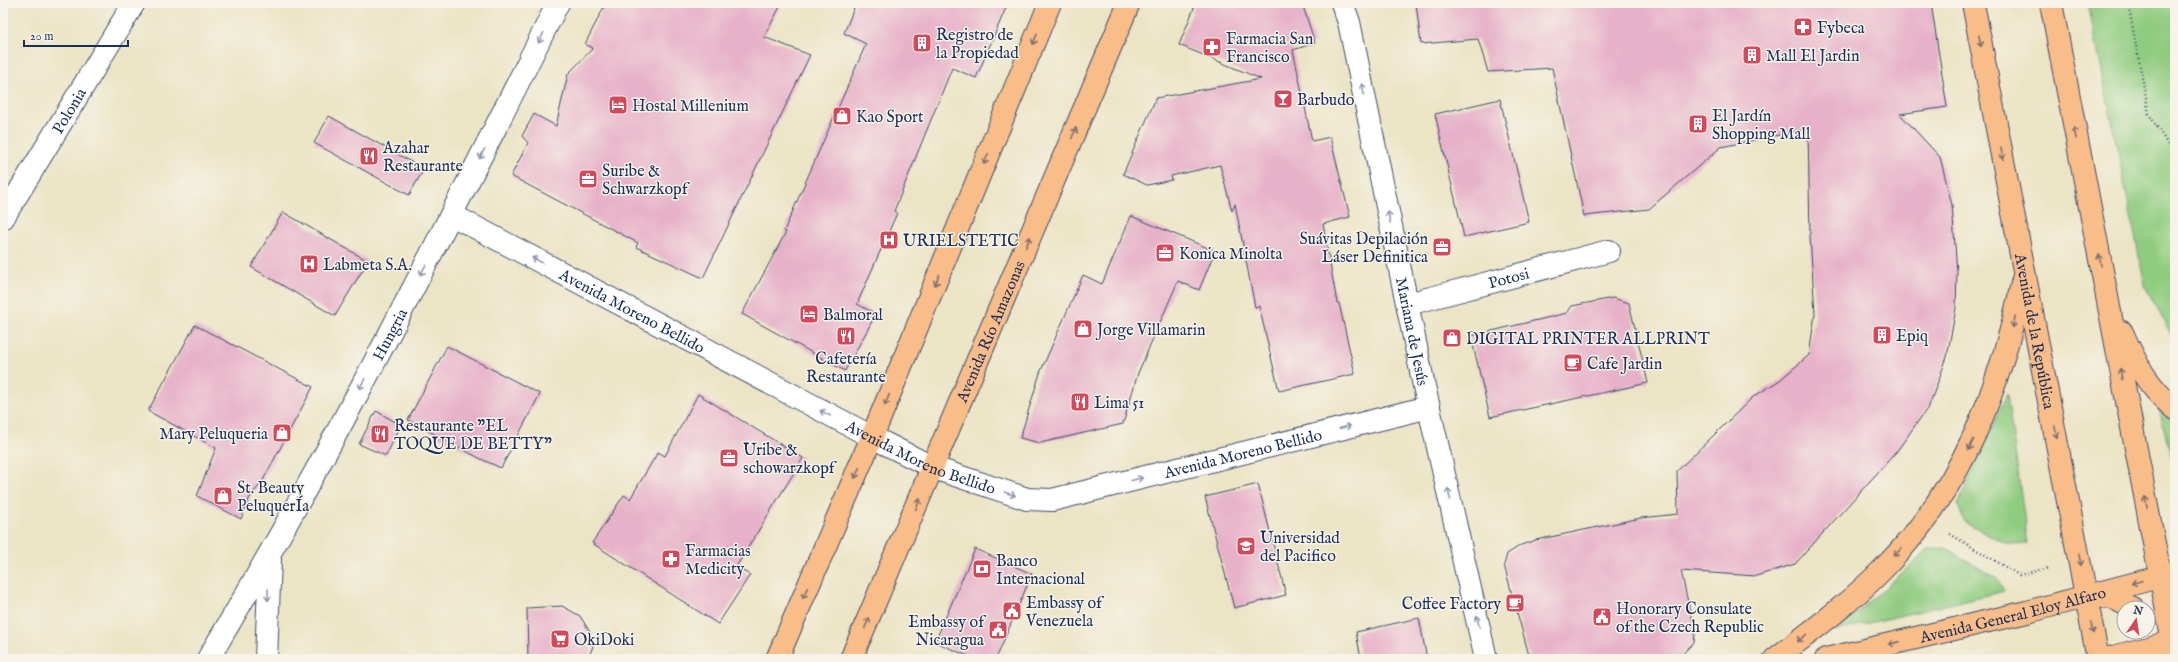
<svg xmlns="http://www.w3.org/2000/svg" width="2178" height="662" font-family="'IM FELL English',serif">
  <style>
    .green { fill: #90cc80; stroke: #567e6f }
    .building { fill: #e7b2c9 }
    .lines { fill: none; stroke-linecap: round; stroke-linejoin: round }
    .minor-casing { stroke: #3a4a6d; stroke-width: 24 }
    .major-casing { stroke: #3a4a6d; stroke-width: 24 }
    .path { stroke: #3a4a6d; stroke-width: 2.5; stroke-dasharray: 1 3; stroke-linecap: butt }
    .minor { stroke: #fff; stroke-width: 22 }
    .major { stroke: #f8bd89; stroke-width: 22 }
    .oneway { stroke: #8d97ae }
    .oneway2 { stroke: #7e6f71 }
    .labels { text-anchor: middle; stroke-width: 3; stroke-linejoin: round; paint-order: stroke }
    .poi-label { font-size: 16px; fill: #1b2f5e; stroke: #f7f3e8; text-anchor: start }
    .street-label { font-size: 16px; fill: #1b2f5e; stroke: #f7f3e8 }
  </style>
  <rect width="100%" height="100%" fill="#f7f3e8"/>
  <filter id="ink" filterUnits="userSpaceOnUse"><feTurbulence type="fractalNoise" baseFrequency=".025" numOctaves="2"/><feDisplacementMap in="SourceGraphic" scale="8" xChannelSelector="R" yChannelSelector="G"/><feConvolveMatrix kernelMatrix="1 2 1 2 8 2 1 2 1" color-interpolation-filters="sRGB"/></filter>
  <filter id="wash" filterUnits="userSpaceOnUse"><feTurbulence type="fractalNoise" baseFrequency=".012" numOctaves="4" result="noise"/><feDisplacementMap in="SourceGraphic" scale="16" xChannelSelector="R" yChannelSelector="G"/><feGaussianBlur stdDeviation="0.9" result="paint"/><feColorMatrix in="noise" values="0 0 0 0 0 0 0 0 0 0 0 0 0 0 0 0 0 1.4 0 .05"/><feComposite in="paint" operator="in"/></filter>
  <g filter="url(#wash)">
    <rect width="100%" height="100%" fill="#ebe4c5"/>
    <g class="green">
      <polygon points="2088,3 2175,3 2175,342 2145,286"/>
      <polygon points="2155,393 2175,413 2175,472"/>
      <polygon points="2007,394 2028,544 2009,545 1963,521 1958,504"/>
      <polygon points="1946,548 1997,578 2004,591 1836,631 1929,549"/>
    </g>
    <g id="blocks">
      <g class="building">
        <polygon points="606,3 782,3 764,37 810,55 703,278 636,247 638,243 511,176 528,143 522,136 534,114 556,126 568,74 593,48 585,44"/>
        <polygon points="856,3 1008,3 976,78 952,68 894,211 897,213 857,304 876,314 845,371 742,314 786,232 784,231 866,44 844,33"/>
        <polygon points="1196,3 1302,3 1315,43 1293,50 1312,141 1330,137 1350,217 1323,224 1337,303 1339,303 1355,374 1279,391 1259,306 1255,307 1235,204 1232,211 1220,165 1171,176 1172,180 1147,185 1123,174 1156,98 1261,79 1179,45"/>
        <polygon points="1416,3 1931,3 1947,107 1900,114 1940,157 1952,205 1957,272 1956,308 1947,357 1929,406 1897,451 1795,564 1756,576 1681,571 1695,634 1694,642 1678,659 1530,659 1504,565 1507,554 1521,545 1536,540 1641,518 1678,514 1677,471 1753,397 1780,380 1809,355 1815,314 1810,236 1808,129 1721,147 1649,209 1584,216 1552,68 1488,72 1478,39 1421,44"/>
        <polygon points="1500,99 1529,222 1464,237 1435,114"/>
        <polygon points="329,116 424,169 409,195 314,143"/>
        <polygon points="283,212 368,261 335,316 251,267"/>
        <polygon points="1131,216 1215,251 1199,290 1178,281 1138,373 1123,424 1040,443 1020,438 1040,373 1083,275 1102,284"/>
        <polygon points="1613,298 1629,303 1648,383 1490,417 1471,336 1567,313 1572,306"/>
        <polygon points="195,325 313,387 262,482 250,497 241,519 197,496 216,448 148,411"/>
        <polygon points="447,346 540,394 501,468 481,459 408,420"/>
        <polygon points="698,394 803,458 736,567 750,575 718,624 592,543 624,495 630,499 658,452 665,456"/>
        <polygon points="376,411 401,425 386,456 359,444"/>
        <polygon points="1258,484 1286,595 1234,608 1205,497"/>
        <polygon points="975,549 1032,574 996,659 975,659 935,642"/>
        <polygon points="562,606 580,616 590,632 593,646 588,659 528,659 527,608"/>
        <polygon points="1419,618 1427,659 1361,659 1356,632"/>
      </g>
    </g>
  </g>
  <g filter="url(#ink)">
    <use href="#blocks" fill-opacity="0" stroke="#3a4a6d" stroke-width="1"/>
    <g class="lines">
      <defs>
        <g id="minor">
          <path id="s1" d="M1342 3 1349 22 1424 386 1486 659"/>
          <path id="s2" d="M452 215 872 437 934 468 1027 499 1052 500 1429 407"/>
          <path id="s3" d="M3 218 134 3"/>
          <path id="s4" d="M1408 304 1609 251"/>
          <path id="s5" d="M208 659C335 447 447 225 558 3"/>
          <polyline points="266,659 270,559"/>
        </g>
        <g id="major">
          <path id="s6" d="M1973 3 2098 659"/>
          <polyline points="2051,3 2175,653"/>
          <path d="M2122 332C2136 364 2148 387 2175 409"/>
          <polyline points="2096,596 2115,599 2133,608"/>
          <polyline points="777,659 872,437 1050,3"/>
          <path id="s7" d="M851 659 1129 3"/>
          <path d="M1775 659C1813 630 1851 602 1884 568 1964 487 2000 388 2023 279"/>
          <path id="s8" d="M1826 659 2027 612 2174 573"/>
          <polyline points="2105,659 2175,641"/>
        </g>
      </defs>
      <use href="#minor" class="minor-casing"/>
      <use href="#major" class="major-casing"/>
      <g class="path">
        <polyline points="2128,3 2149,114 2175,156"/>
        <polyline points="1950,534 2019,575 2049,568"/>
      </g>
      <use href="#minor" class="minor"/>
      <use href="#major" class="major"/>
    </g>
    <defs><path id="oneway-shaft" d="M-6 0H5M1.5-3L5.5 0L1.5 3" fill="none" stroke-width="1.6" stroke-linecap="round" stroke-linejoin="round"/></defs>
    <g class="oneway">
      <use href="#oneway-shaft" transform="translate(541 38) rotate(117)"/>
      <use href="#oneway-shaft" transform="translate(1363 89) rotate(-102)"/>
      <use href="#oneway-shaft" transform="translate(482 154) rotate(117)"/>
      <use href="#oneway-shaft" transform="translate(1389 217) rotate(-102)"/>
      <use href="#oneway-shaft" transform="translate(537 260) rotate(-152)"/>
      <use href="#oneway-shaft" transform="translate(423 270) rotate(118)"/>
      <use href="#oneway-shaft" transform="translate(362 384) rotate(118)"/>
      <use href="#oneway-shaft" transform="translate(825 413) rotate(-152)"/>
      <use href="#oneway-shaft" transform="translate(1345 427) rotate(-14)"/>
      <use href="#oneway-shaft" transform="translate(1137 479) rotate(-14)"/>
      <use href="#oneway-shaft" transform="translate(1010 494) rotate(19)"/>
      <use href="#oneway-shaft" transform="translate(1449 494) rotate(-103)"/>
      <use href="#oneway-shaft" transform="translate(268 595) rotate(92)"/>
      <use href="#oneway-shaft" transform="translate(1478 621) rotate(-103)"/>
    </g>
    <g class="oneway2">
      <use href="#oneway-shaft" transform="translate(1035 39) rotate(112)"/>
      <use href="#oneway-shaft" transform="translate(1980 41) rotate(79)"/>
      <use href="#oneway-shaft" transform="translate(1074 133) rotate(-67)"/>
      <use href="#oneway-shaft" transform="translate(2075 133) rotate(-101)"/>
      <use href="#oneway-shaft" transform="translate(2002 154) rotate(79)"/>
      <use href="#oneway-shaft" transform="translate(986 159) rotate(112)"/>
      <use href="#oneway-shaft" transform="translate(1028 242) rotate(-67)"/>
      <use href="#oneway-shaft" transform="translate(2100 260) rotate(-101)"/>
      <use href="#oneway-shaft" transform="translate(937 280) rotate(112)"/>
      <use href="#oneway-shaft" transform="translate(2014 322) rotate(102)"/>
      <use href="#oneway-shaft" transform="translate(2121 374) rotate(-101)"/>
      <use href="#oneway-shaft" transform="translate(887 400) rotate(112)"/>
      <use href="#oneway-shaft" transform="translate(2056 432) rotate(79)"/>
      <use href="#oneway-shaft" transform="translate(1971 445) rotate(116)"/>
      <use href="#oneway-shaft" transform="translate(857 473) rotate(113)"/>
      <use href="#oneway-shaft" transform="translate(2146 502) rotate(-101)"/>
      <use href="#oneway-shaft" transform="translate(918 504) rotate(-67)"/>
      <use href="#oneway-shaft" transform="translate(1898 552) rotate(132)"/>
      <use href="#oneway-shaft" transform="translate(2080 560) rotate(79)"/>
      <use href="#oneway-shaft" transform="translate(2137 582) rotate(165)"/>
      <use href="#oneway-shaft" transform="translate(805 593) rotate(113)"/>
      <use href="#oneway-shaft" transform="translate(867 623) rotate(-67)"/>
      <use href="#oneway-shaft" transform="translate(2092 628) rotate(80)"/>
      <use href="#oneway-shaft" transform="translate(1802 638) rotate(142)"/>
      <use href="#oneway-shaft" transform="translate(1894 643) rotate(167)"/>
    </g>
  </g>
  <defs>
    <symbol id="pharmacy-square" viewBox="-11 -11 22 22"><rect x="-9" y="-9" width="18" height="18" rx="4" fill="#d1495b" stroke="#f7f3e8"/><path d="M-2-6h4v4h4v4h-4v4h-4v-4h-4v-4h4Z" fill="#fff"/></symbol>
    <symbol id="building-square" viewBox="-11 -11 22 22"><rect x="-9" y="-9" width="18" height="18" rx="4" fill="#d1495b" stroke="#f7f3e8"/><path d="M-4-6H4V6H1V3H-1V6H-4ZM-2.5-4.3h1.7v1.8h-1.7ZM.8-4.3h1.7v1.8H.8ZM-2.5-1h1.7V.8h-1.7ZM.8-1h1.7V.8H.8Z" fill="#fff"/></symbol>
    <symbol id="bar-square" viewBox="-11 -11 22 22"><rect x="-9" y="-9" width="18" height="18" rx="4" fill="#d1495b" stroke="#f7f3e8"/><path d="M-6-5H6L.8 .8V4.5H3.5V6h-7V4.5H-.8V.8Z" fill="#fff"/></symbol>
    <symbol id="hotel-square" viewBox="-11 -11 22 22"><rect x="-9" y="-9" width="18" height="18" rx="4" fill="#d1495b" stroke="#f7f3e8"/><path d="M-6-4.5h1.5V1H6V5H4.5V3h-9V5H-6ZM-4 0a1.8 1.8 0 1 1 3.6 0ZM.5 0V-2.5h3Q6-2.5 6 0Z" fill="#fff"/></symbol>
    <symbol id="shop-square" viewBox="-11 -11 22 22"><rect x="-9" y="-9" width="18" height="18" rx="4" fill="#d1495b" stroke="#f7f3e8"/><path d="M-5-2.5h2.3a2.7 3.5 0 0 1 5.4 0H5L5.5 6h-11ZM-1.5-2.5h3a1.5 2.3 0 0 0-3 0Z" fill="#fff"/></symbol>
    <symbol id="restaurant-square" viewBox="-11 -11 22 22"><rect x="-9" y="-9" width="18" height="18" rx="4" fill="#d1495b" stroke="#f7f3e8"/><path d="M-5-6h1v4h1v-4h1v4h1v-4h1v5L-1.5 .5V6h-2V.5L-5-1ZM5-6V6H3V1.5H1.5Q1.5-4 5-6Z" fill="#fff"/></symbol>
    <symbol id="office-square" viewBox="-11 -11 22 22"><rect x="-9" y="-9" width="18" height="18" rx="4" fill="#d1495b" stroke="#f7f3e8"/><path d="M-6-3h4V-5.5h4V-3h4V5H-6ZM-1-4.5V-3h2v-1.5ZM-6 0V1H6V0Z" fill="#fff"/></symbol>
    <symbol id="hospital-square" viewBox="-11 -11 22 22"><rect x="-9" y="-9" width="18" height="18" rx="4" fill="#d1495b" stroke="#f7f3e8"/><path d="M-5-5h3v3.5h4V-5h3V5h-3V1.5h-4V5h-3Z" fill="#fff"/></symbol>
    <symbol id="cafe-square" viewBox="-11 -11 22 22"><rect x="-9" y="-9" width="18" height="18" rx="4" fill="#d1495b" stroke="#f7f3e8"/><path d="M-5.5-4.5H6V0H3Q3 3.5 0 3.5H-2.5Q-5.5 3.5-5.5 0ZM3-3.2v2h1.7v-2ZM-6 4.5H4V6H-6Z" fill="#fff"/></symbol>
    <symbol id="university-square" viewBox="-11 -11 22 22"><rect x="-9" y="-9" width="18" height="18" rx="4" fill="#d1495b" stroke="#f7f3e8"/><path d="M0-5L7-2L0 1L-7-2ZM-4 1L0 2.5L4 1V4Q0 6-4 4Z" fill="#fff"/></symbol>
    <symbol id="bank-square" viewBox="-11 -11 22 22"><rect x="-9" y="-9" width="18" height="18" rx="4" fill="#d1495b" stroke="#f7f3e8"/><path d="M-6-4H6V4H-6ZM0-2.3a2.3 2.3 0 1 0 0 4.6a2.3 2.3 0 1 0 0-4.6Z" fill="#fff"/></symbol>
    <symbol id="civic-square" viewBox="-11 -11 22 22"><rect x="-9" y="-9" width="18" height="18" rx="4" fill="#d1495b" stroke="#f7f3e8"/><path d="M-.6-6.5H3V-4.5H.6V-3L4-1V1h2V6H-6V1h2V-1L-.6-3ZM-1.2 2.5V6h2.4V2.5Z" fill="#fff"/></symbol>
    <symbol id="supermarket-square" viewBox="-11 -11 22 22"><rect x="-9" y="-9" width="18" height="18" rx="4" fill="#d1495b" stroke="#f7f3e8"/><path d="M-6-5.5h2.5l.6 2H6L4.5 2H-2.5L-4.4-4H-6ZM-1.5 3.2a1.3 1.3 0 1 0 .1 0ZM3 3.2a1.3 1.3 0 1 0 .1 0Z" fill="#fff"/></symbol>
  </defs>
  <g fill-rule="evenodd">
    <use href="#pharmacy-square" x="1792" y="16" width="22" height="22"/>
    <use href="#building-square" x="911" y="32" width="22" height="22"/>
    <use href="#pharmacy-square" x="1201" y="36" width="22" height="22"/>
    <use href="#building-square" x="1741" y="44" width="22" height="22"/>
    <use href="#bar-square" x="1272" y="88" width="22" height="22"/>
    <use href="#hotel-square" x="607" y="94" width="22" height="22"/>
    <use href="#shop-square" x="831" y="105" width="22" height="22"/>
    <use href="#building-square" x="1687" y="113" width="22" height="22"/>
    <use href="#restaurant-square" x="358" y="145" width="22" height="22"/>
    <use href="#office-square" x="577" y="168" width="22" height="22"/>
    <use href="#hospital-square" x="878" y="229" width="22" height="22"/>
    <use href="#office-square" x="1431" y="236" width="22" height="22"/>
    <use href="#office-square" x="1154" y="242" width="22" height="22"/>
    <use href="#hospital-square" x="298" y="253" width="22" height="22"/>
    <use href="#hotel-square" x="798" y="303" width="22" height="22"/>
    <use href="#shop-square" x="1072" y="318" width="22" height="22"/>
    <use href="#building-square" x="1871" y="324" width="22" height="22"/>
    <use href="#restaurant-square" x="835" y="325" width="22" height="22"/>
    <use href="#shop-square" x="1441" y="327" width="22" height="22"/>
    <use href="#cafe-square" x="1562" y="352" width="22" height="22"/>
    <use href="#restaurant-square" x="1069" y="391" width="22" height="22"/>
    <use href="#shop-square" x="271" y="422" width="22" height="22"/>
    <use href="#restaurant-square" x="369" y="423" width="22" height="22"/>
    <use href="#office-square" x="718" y="447" width="22" height="22"/>
    <use href="#shop-square" x="212" y="485" width="22" height="22"/>
    <use href="#university-square" x="1235" y="535" width="22" height="22"/>
    <use href="#pharmacy-square" x="660" y="548" width="22" height="22"/>
    <use href="#bank-square" x="971" y="558" width="22" height="22"/>
    <use href="#cafe-square" x="1504" y="592" width="22" height="22"/>
    <use href="#civic-square" x="1001" y="600" width="22" height="22"/>
    <use href="#civic-square" x="1591" y="606" width="22" height="22"/>
    <use href="#civic-square" x="987" y="619" width="22" height="22"/>
    <use href="#supermarket-square" x="549" y="628" width="22" height="22"/>
  </g>
  <g class="labels">
    <g class="poi-label">
      <text x="1817" y="33">Fybeca</text>
      <text x="936" y="40">Registro de<tspan x="936" dy="18">la Propiedad</tspan></text>
      <text x="1226" y="44">Farmacia San<tspan x="1226" dy="18">Francisco</tspan></text>
      <text x="1766" y="61">Mall El Jardin</text>
      <text x="1297" y="105">Barbudo</text>
      <text x="632" y="111">Hostal Millenium</text>
      <text x="1712" y="121">El Jardín<tspan x="1712" dy="18">Shopping Mall</tspan></text>
      <text x="856" y="122">Kao Sport</text>
      <text x="383" y="153">Azahar<tspan x="383" dy="18">Restaurante</tspan></text>
      <text x="602" y="176">Suribe &amp;<tspan x="602" dy="18">Schwarzkopf</tspan></text>
      <text x="1428" y="244" text-anchor="end">Suávitas Depilación<tspan x="1428" dy="18">Láser Definitica</tspan></text>
      <text x="903" y="246">URIELSTETIC</text>
      <text x="1179" y="259">Konica Minolta</text>
      <text x="323" y="270">Labmeta S.A.</text>
      <text x="823" y="320">Balmoral</text>
      <text x="1097" y="335">Jorge Villamarin</text>
      <text x="1896" y="341">Epiq</text>
      <text x="1466" y="344">DIGITAL PRINTER ALLPRINT</text>
      <text x="846" y="364" text-anchor="middle">Cafetería<tspan x="846" dy="18">Restaurante</tspan></text>
      <text x="1587" y="369">Cafe Jardin</text>
      <text x="1094" y="408">Lima 51</text>
      <text x="394" y="431">Restaurante "EL<tspan x="394" dy="18">TOQUE DE BETTY"</tspan></text>
      <text x="268" y="439" text-anchor="end">Mary Peluqueria</text>
      <text x="743" y="455">Uribe &amp;<tspan x="743" dy="18">schowarzkopf</tspan></text>
      <text x="237" y="493">St. Beauty<tspan x="237" dy="18">PeluquerÍa</tspan></text>
      <text x="1260" y="543">Universidad<tspan x="1260" dy="18">del Pacifico</tspan></text>
      <text x="685" y="556">Farmacias<tspan x="685" dy="18">Medicity</tspan></text>
      <text x="996" y="566">Banco<tspan x="996" dy="18">Internacional</tspan></text>
      <text x="1026" y="608">Embassy of<tspan x="1026" dy="18">Venezuela</tspan></text>
      <text x="1501" y="609" text-anchor="end">Coffee Factory</text>
      <text x="1616" y="614">Honorary Consulate<tspan x="1616" dy="18">of the Czech Republic</tspan></text>
      <text x="984" y="627" text-anchor="end">Embassy of<tspan x="984" dy="18">Nicaragua</tspan></text>
      <text x="574" y="645">OkiDoki</text>
    </g>
    <g class="street-label">
      <text dy="6" stroke="none"><textPath href="#s3" startOffset="126">Polonia</textPath></text>
      <text dy="6" stroke="none"><textPath href="#s4" startOffset="104">Potosi</textPath></text>
      <text dy="6" stroke="none"><textPath href="#s2" startOffset="204">Avenida Moreno Bellido</textPath></text>
      <text dy="6" stroke="none"><textPath href="#s7" startOffset="356">Avenida Río Amazonas</textPath></text>
      <text dy="6" stroke="none"><textPath href="#s1" startOffset="336">Mariana de Jesús</textPath></text>
      <text dy="6" stroke="none"><textPath href="#s6" startOffset="334">Avenida de la República</textPath></text>
      <text dy="6" stroke="none"><textPath href="#s5" startOffset="372">Hungria</textPath></text>
      <text dy="6" stroke="none"><textPath href="#s2" startOffset="864">Avenida Moreno Bellido</textPath></text>
      <text dy="6" stroke="none"><textPath href="#s2" startOffset="528">Avenida Moreno Bellido</textPath></text>
      <text dy="6" stroke="none"><textPath href="#s8" startOffset="192">Avenida General Eloy Alfaro</textPath></text>
    </g>
  </g>
  <rect width="2178" height="662" fill="none" stroke="#f7f3e8" stroke-width="16"/>
  <g transform="translate(2136 620) rotate(13)"><circle r="19" fill="#f7f3e8" stroke="#9fa5b1"/>
  <path d="M0-3L7 15L0 10L-7 15Z" fill="#d1495b"/>
  <text y="-6" font-size="11" font-weight="bold" text-anchor="middle" fill="#1b2f5e">N</text>
  </g>
  <path d="M24 40v6h104v-6" fill="none" stroke="#1b2f5e" stroke-width="2"/>
  <text x="30" y="40" font-size="12" fill="#1b2f5e" stroke="#f7f3e8" stroke-width="3" paint-order="stroke">20 m</text>
</svg>
